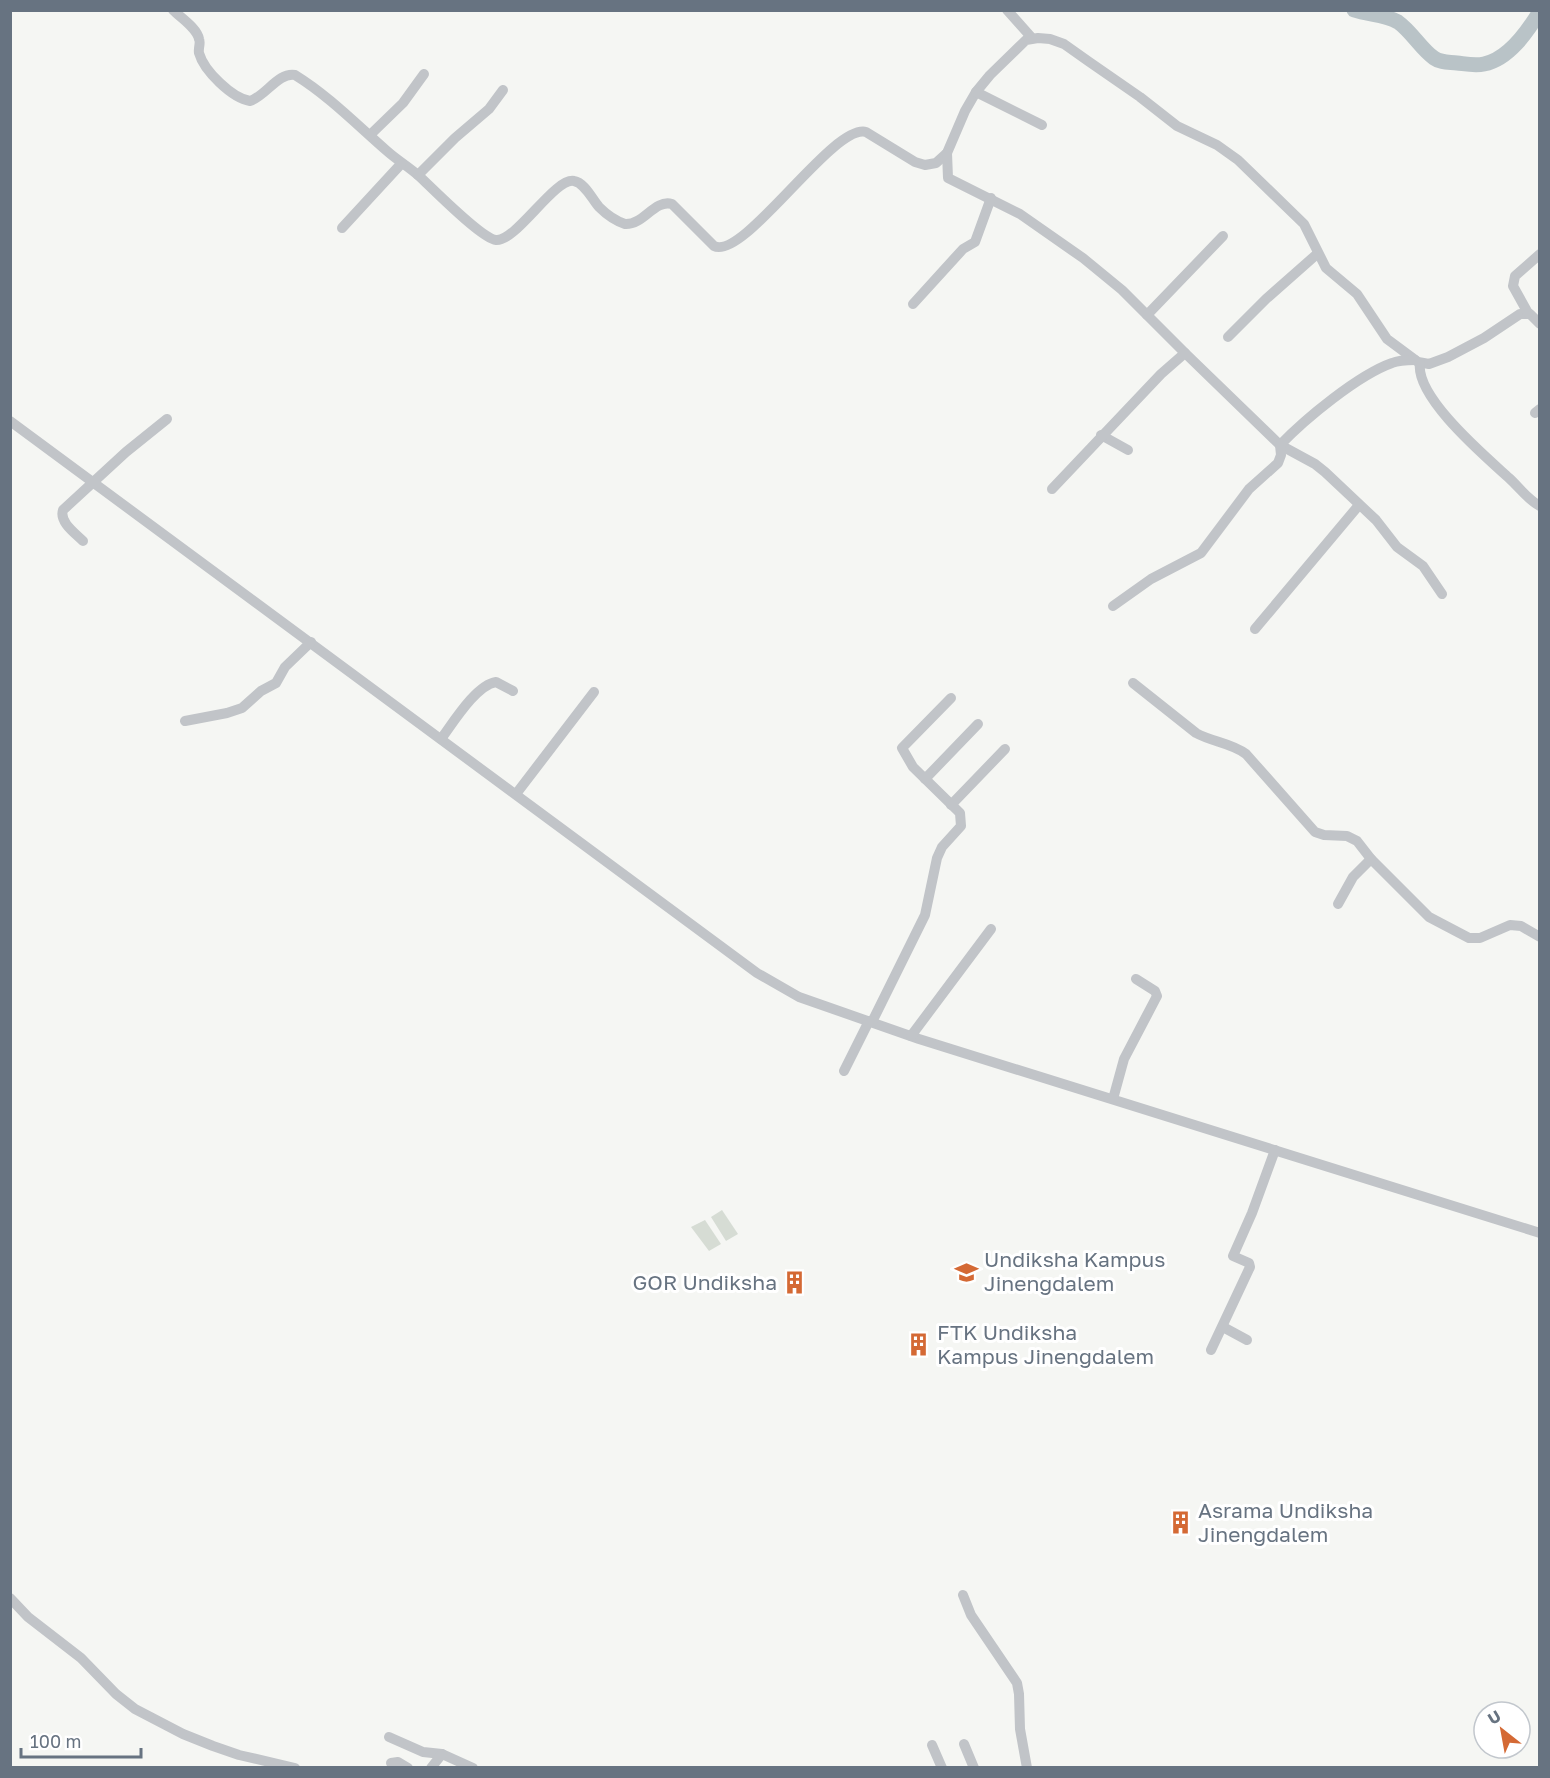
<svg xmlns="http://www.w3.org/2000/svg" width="1550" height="1778" font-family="'Golos Text',sans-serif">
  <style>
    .green { fill: #d6dcd4 }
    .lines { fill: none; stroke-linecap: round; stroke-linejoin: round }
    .river { stroke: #b9c3c7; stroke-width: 15 }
    .minor { stroke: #c1c4c8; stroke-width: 10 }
    .labels { text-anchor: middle; stroke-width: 6; stroke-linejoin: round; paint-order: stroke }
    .poi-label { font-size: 21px; fill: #677381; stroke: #fff; text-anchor: start }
  </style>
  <rect width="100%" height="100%" fill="#f5f6f3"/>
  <g class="green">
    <polygon points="722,1210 738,1234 726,1241 711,1217"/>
    <polygon points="705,1220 721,1244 709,1251 691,1227"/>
  </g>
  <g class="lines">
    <path class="river" d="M1354 10C1369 15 1385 14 1398 22 1412 32 1421 49 1434 58 1441 63 1448 62 1457 63 1466 64 1475 66 1484 64 1509 59 1528 31 1540 11"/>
    <g class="minor">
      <path d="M173 10C181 18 197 28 199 39 201 43 198 48 199 53 204 71 232 98 250 101 266 96 278 72 295 75 329 96 357 125 387 151 397 160 409 167 419 176 432 188 482 239 496 240 516 242 555 177 574 181 585 183 592 199 599 207 606 214 616 221 625 224 644 225 654 199 672 204L714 246C744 261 833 123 866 132L915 162 925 165 936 163 947 153 965 111 976 92 990 75 1026 40 1038 38 1050 39 1064 44 1088 61 1140 97 1177 126 1217 145 1238 160 1304 224 1326 268 1357 294 1387 339 1418 362 1429 364 1448 357 1484 338 1520 314H1530L1540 324"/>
      <polyline points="1007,10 1032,38"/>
      <polyline points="976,92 1042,125"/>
      <polyline points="370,135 403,103 424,74"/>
      <polyline points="947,153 948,178 1020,214 1083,258 1122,290 1185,353"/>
      <polyline points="418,175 455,138 489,109 503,90"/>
      <polyline points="342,228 401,164"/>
      <polyline points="913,304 963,249 975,242 991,198"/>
      <polyline points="1528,313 1513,286 1515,276 1540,254"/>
      <polyline points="1147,315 1223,236"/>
      <polyline points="1228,337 1266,299 1317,254"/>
      <path d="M1420 363C1415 397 1485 456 1509 478 1519 487 1527 499 1540 506"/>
      <polyline points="1535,413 1540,409"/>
      <polyline points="10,421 757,973 799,997 919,1039 1540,1233"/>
      <polyline points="1101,435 1128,450"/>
      <polyline points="1052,489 1161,374 1185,353 1280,445 1315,464 1325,472 1376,520 1397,547 1423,566 1442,594"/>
      <path d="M83 541C75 533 59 522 63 510L126 452 167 419"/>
      <path d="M1113 606 1151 579 1201 553 1249 489 1278 463 1281 455 1280 445C1305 419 1358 375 1392 363 1399 360 1407 360 1415 360"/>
      <polyline points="1255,629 1359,505"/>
      <path d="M1133 683 1196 733C1212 742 1232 743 1246 754L1315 832 1324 835 1347 836 1357 841 1371 859 1429 917 1469 938H1480L1510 925 1521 926 1540 937"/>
      <polyline points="185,721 227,713 242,708 261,691 276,683 285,667 311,642"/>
      <path d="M441 739C453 723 476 685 496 682L513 691"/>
      <polyline points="925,779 978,724"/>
      <polyline points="516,794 594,692"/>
      <polyline points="951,805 1005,749"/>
      <polyline points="1338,904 1353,877 1371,859"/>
      <polyline points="872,1022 925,915 937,858 942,847 961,826 960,813 913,767 902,748 951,698"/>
      <polyline points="911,1036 991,929"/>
      <polyline points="844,1071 869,1021"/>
      <polyline points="1113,1099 1124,1059 1157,996 1155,991 1136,979"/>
      <polyline points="1223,1327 1247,1340"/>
      <polyline points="1211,1350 1250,1267 1249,1263 1233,1256 1252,1213 1275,1150"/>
      <polyline points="963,1595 971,1615 1017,1683 1019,1694 1020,1729 1027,1768"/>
      <polyline points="10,1598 28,1617 81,1658 116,1694 135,1709 183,1734 213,1746 239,1755 295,1768"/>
      <polyline points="389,1737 423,1752 442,1754 473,1768"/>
      <polyline points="964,1744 974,1768"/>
      <polyline points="932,1745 942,1768"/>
      <polyline points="391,1763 398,1762 408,1768"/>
      <polyline points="431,1768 442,1754"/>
    </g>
  </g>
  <defs>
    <symbol id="university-bare" viewBox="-9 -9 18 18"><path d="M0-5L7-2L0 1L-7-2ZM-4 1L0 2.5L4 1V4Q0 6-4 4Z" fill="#d46934" stroke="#fff" stroke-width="2.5" paint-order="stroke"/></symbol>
    <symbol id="building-bare" viewBox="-9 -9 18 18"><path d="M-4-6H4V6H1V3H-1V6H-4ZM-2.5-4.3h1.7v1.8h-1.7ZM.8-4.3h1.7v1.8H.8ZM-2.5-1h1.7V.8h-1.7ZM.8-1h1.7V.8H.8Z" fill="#d46934" stroke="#fff" stroke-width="2.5" paint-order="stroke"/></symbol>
  </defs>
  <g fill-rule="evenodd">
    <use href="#university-bare" x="950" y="1256" width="33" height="33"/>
    <use href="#building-bare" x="778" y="1266" width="33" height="33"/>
    <use href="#building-bare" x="902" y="1328" width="33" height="33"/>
    <use href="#building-bare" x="1164" y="1506" width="33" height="33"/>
  </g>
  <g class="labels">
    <g class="poi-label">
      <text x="984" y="1267">Undiksha Kampus<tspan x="984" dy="24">Jinengdalem</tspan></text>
      <text x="777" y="1290" text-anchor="end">GOR Undiksha</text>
      <text x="937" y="1340">FTK Undiksha<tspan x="937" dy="24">Kampus Jinengdalem</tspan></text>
      <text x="1198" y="1518">Asrama Undiksha<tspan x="1198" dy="24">Jinengdalem</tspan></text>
    </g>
  </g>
  <rect width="1550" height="1778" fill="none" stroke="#677381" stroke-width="24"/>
  <g transform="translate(1502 1730) rotate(329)"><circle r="28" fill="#ffffff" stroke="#c2c7cd" stroke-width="1.5"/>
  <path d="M0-4.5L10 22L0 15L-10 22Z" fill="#d46934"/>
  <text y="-9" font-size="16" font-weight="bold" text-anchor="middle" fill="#677381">U</text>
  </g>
  <path d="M21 1748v9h120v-9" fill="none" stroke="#677381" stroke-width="3"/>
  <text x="30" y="1748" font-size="18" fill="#677381" stroke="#ffffff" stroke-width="4.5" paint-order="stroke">100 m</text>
</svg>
